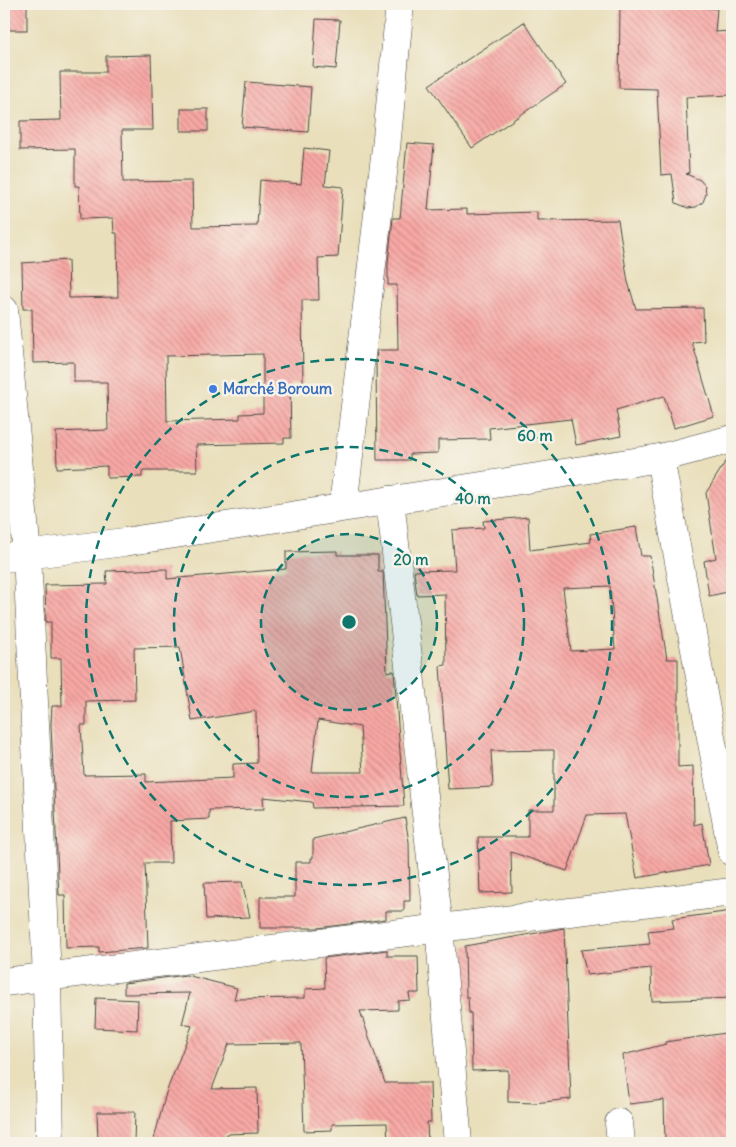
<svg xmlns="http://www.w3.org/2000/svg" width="736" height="1147" font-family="Delius,sans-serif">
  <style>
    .building { fill: url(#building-back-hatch); fill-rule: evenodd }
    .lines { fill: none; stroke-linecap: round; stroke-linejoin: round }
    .minor-casing { stroke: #484641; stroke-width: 29 }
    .minor { stroke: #fff; stroke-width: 28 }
    .ring { fill: none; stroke: #0f766e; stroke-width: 2.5; stroke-dasharray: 9 6 }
    .shop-dot { fill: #3f7fe0; stroke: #f7f3e8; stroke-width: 2 }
    .labels { text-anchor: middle; stroke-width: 5; stroke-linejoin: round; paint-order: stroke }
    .shop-label { font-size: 15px; font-weight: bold; fill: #366cbe; stroke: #f7f3e8; text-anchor: start }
    .centre { fill: #0f766e; stroke: #f7f3e8; stroke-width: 2.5 }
    .ring-label { font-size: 15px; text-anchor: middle; font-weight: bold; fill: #0f766e; stroke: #f7f3e8; stroke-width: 5; stroke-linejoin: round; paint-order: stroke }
  </style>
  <defs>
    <pattern id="building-back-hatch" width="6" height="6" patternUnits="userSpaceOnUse" patternTransform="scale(1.25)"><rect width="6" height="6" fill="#f9a9a6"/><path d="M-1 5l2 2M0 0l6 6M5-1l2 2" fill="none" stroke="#ca8a87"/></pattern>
  </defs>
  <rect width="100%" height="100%" fill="#f7f3e8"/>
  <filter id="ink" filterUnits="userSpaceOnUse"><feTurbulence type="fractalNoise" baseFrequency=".02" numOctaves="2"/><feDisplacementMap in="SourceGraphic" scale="10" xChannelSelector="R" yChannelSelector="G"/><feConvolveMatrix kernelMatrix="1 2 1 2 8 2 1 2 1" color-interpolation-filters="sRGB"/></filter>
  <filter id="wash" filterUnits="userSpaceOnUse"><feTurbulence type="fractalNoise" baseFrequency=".0096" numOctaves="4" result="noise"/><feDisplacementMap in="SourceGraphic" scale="20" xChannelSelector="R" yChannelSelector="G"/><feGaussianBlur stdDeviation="1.12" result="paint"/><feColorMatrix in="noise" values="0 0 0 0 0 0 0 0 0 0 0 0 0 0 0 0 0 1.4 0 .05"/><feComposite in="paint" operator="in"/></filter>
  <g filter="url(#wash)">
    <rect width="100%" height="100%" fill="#e9dfbb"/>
    <g id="blocks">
      <g class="building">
        <rect x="4" y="4" width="23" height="26"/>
        <polygon points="620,4 668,4 717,9 715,32 732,31 732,95 686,97 689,173 686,174 700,180 705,186 706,194 703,202 696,207 688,208 676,203 672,174 661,175 657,89 619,88"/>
        <polygon points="316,19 340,20 336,69 313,67"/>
        <polygon points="524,22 566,84 472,148 429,85"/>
        <path d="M151 55 153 130H122L123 182 192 181 193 227 257 226 260 180 301 184 304 148 329 151 325 185 343 187 338 257 318 258 319 300H302L303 384H290L291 438H284V443L196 445 197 471H142V477L107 478V466L57 468 56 432 108 430 107 382H74V362L33 363 32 309H23L22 263 68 260 69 298 118 297 117 233H114L113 218 80 219 79 186H75V149L20 150V121L61 120 60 72H106V56ZM263 354V413L240 414V419L167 421 166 356Z"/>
        <polygon points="246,82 311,87 308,132 242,127"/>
        <rect x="181" y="109" width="27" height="22"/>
        <polygon points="407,143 434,145 428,210 467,209 467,214 537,212 537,221 618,220 628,282 636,309 703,308 704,341 692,342 714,416 674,428 664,396 616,410 621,436 576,445 571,419 489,428 490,439 438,440 438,453 410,454 410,460 377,460 376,361 377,350 398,350 397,285 388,285 388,263 393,218 400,218"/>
        <polygon points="732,455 732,591 709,596 704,561 716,558 706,493 729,456"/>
        <path d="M528 517 530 550 591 542 590 534 636 527 641 556H650L667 659H678V767L693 766 694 825 702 823 709 865 637 878 625 814 587 815 567 871 511 852 512 892 480 893 478 837H528V810H554V750L491 751 493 787 448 789 440 666 446 665 445 594 417 595 414 571 455 570 452 530 484 528 483 521ZM610 586 615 649 571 651 563 588Z"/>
        <path d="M337 551V555H378V572H383L387 672 394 671 404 806 313 808 312 802 263 797 264 809 209 810V819L170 821 171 863H145L148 948 99 952V947L66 948 65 895H59L51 725 52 706H62L61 658H51V622H46L45 585 107 584 106 571 167 569V579L286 569V552ZM180 647 192 721 256 711 257 763 233 764V778L146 782V774L84 775 81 725H86V701L135 700 134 648ZM318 720 360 727 363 772H312Z"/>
        <polygon points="405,818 409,842 410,901 404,901 404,911 386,911 386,919 318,928 260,928 260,897 295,897 295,862 311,862 311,858 313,858 313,839"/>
        <polygon points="242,882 250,917 206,919 204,883"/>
        <polygon points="732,911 732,998 652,1001 651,968 587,975 581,950 650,944 648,931 674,928 672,919"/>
        <polygon points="564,928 571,1099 534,1103 508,1102 508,1070 472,1071 471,1013 469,1013 468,997 466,997 465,946"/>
        <polygon points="387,950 387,956 418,956 419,993 409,993 410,1000 398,1001 398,1010 360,1011 385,1083 430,1083 431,1122 427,1122 428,1143 388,1143 387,1123 332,1124 332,1130 304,1131 301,1043 229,1044 212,1089 257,1088 258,1133 226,1134 218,1143 153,1143 166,1093 192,1026 182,1024 190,993 124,994 124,983 186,975 237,988 234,999 305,998 305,989 325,988 324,958"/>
        <polygon points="96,998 138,1000 137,1030 95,1028"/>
        <polygon points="732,1032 732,1079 727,1080 729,1143 665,1141 664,1100 629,1104 623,1055 666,1044 665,1042"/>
        <polygon points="97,1112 135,1112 134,1143 98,1143"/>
      </g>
    </g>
  </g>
  <g filter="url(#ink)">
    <use href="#blocks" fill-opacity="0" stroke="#484641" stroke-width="1"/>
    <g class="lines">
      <defs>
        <g id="minor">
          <polyline points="4,310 27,554 47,977 50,1143"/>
          <polyline points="660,458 732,852"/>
          <polyline points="390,500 439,927 458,1143"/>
          <polyline points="343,506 386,148 400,4"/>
          <polyline points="4,558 124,542 660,458 732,439"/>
          <polyline points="4,982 732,892"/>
          <polyline points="619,1123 621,1143"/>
        </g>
      </defs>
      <use href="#minor" class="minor-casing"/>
      <use href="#minor" class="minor"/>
    </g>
  </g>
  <circle cx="349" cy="622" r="88" fill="#0f766e" fill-opacity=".12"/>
  <g class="ring">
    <circle cx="349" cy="622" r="88"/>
    <circle cx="349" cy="622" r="175"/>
    <circle cx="349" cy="622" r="263"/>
  </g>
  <circle class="shop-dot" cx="213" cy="389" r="5"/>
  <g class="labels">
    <g class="shop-label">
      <text x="223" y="394">Marché Boroum</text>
    </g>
  </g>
  <circle cx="349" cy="622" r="8" class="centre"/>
  <g class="ring-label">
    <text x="535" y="441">60 m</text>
    <text x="473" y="504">40 m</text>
    <text x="411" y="565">20 m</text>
  </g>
  <rect width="736" height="1147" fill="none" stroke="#f7f3e8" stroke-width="20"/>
</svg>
